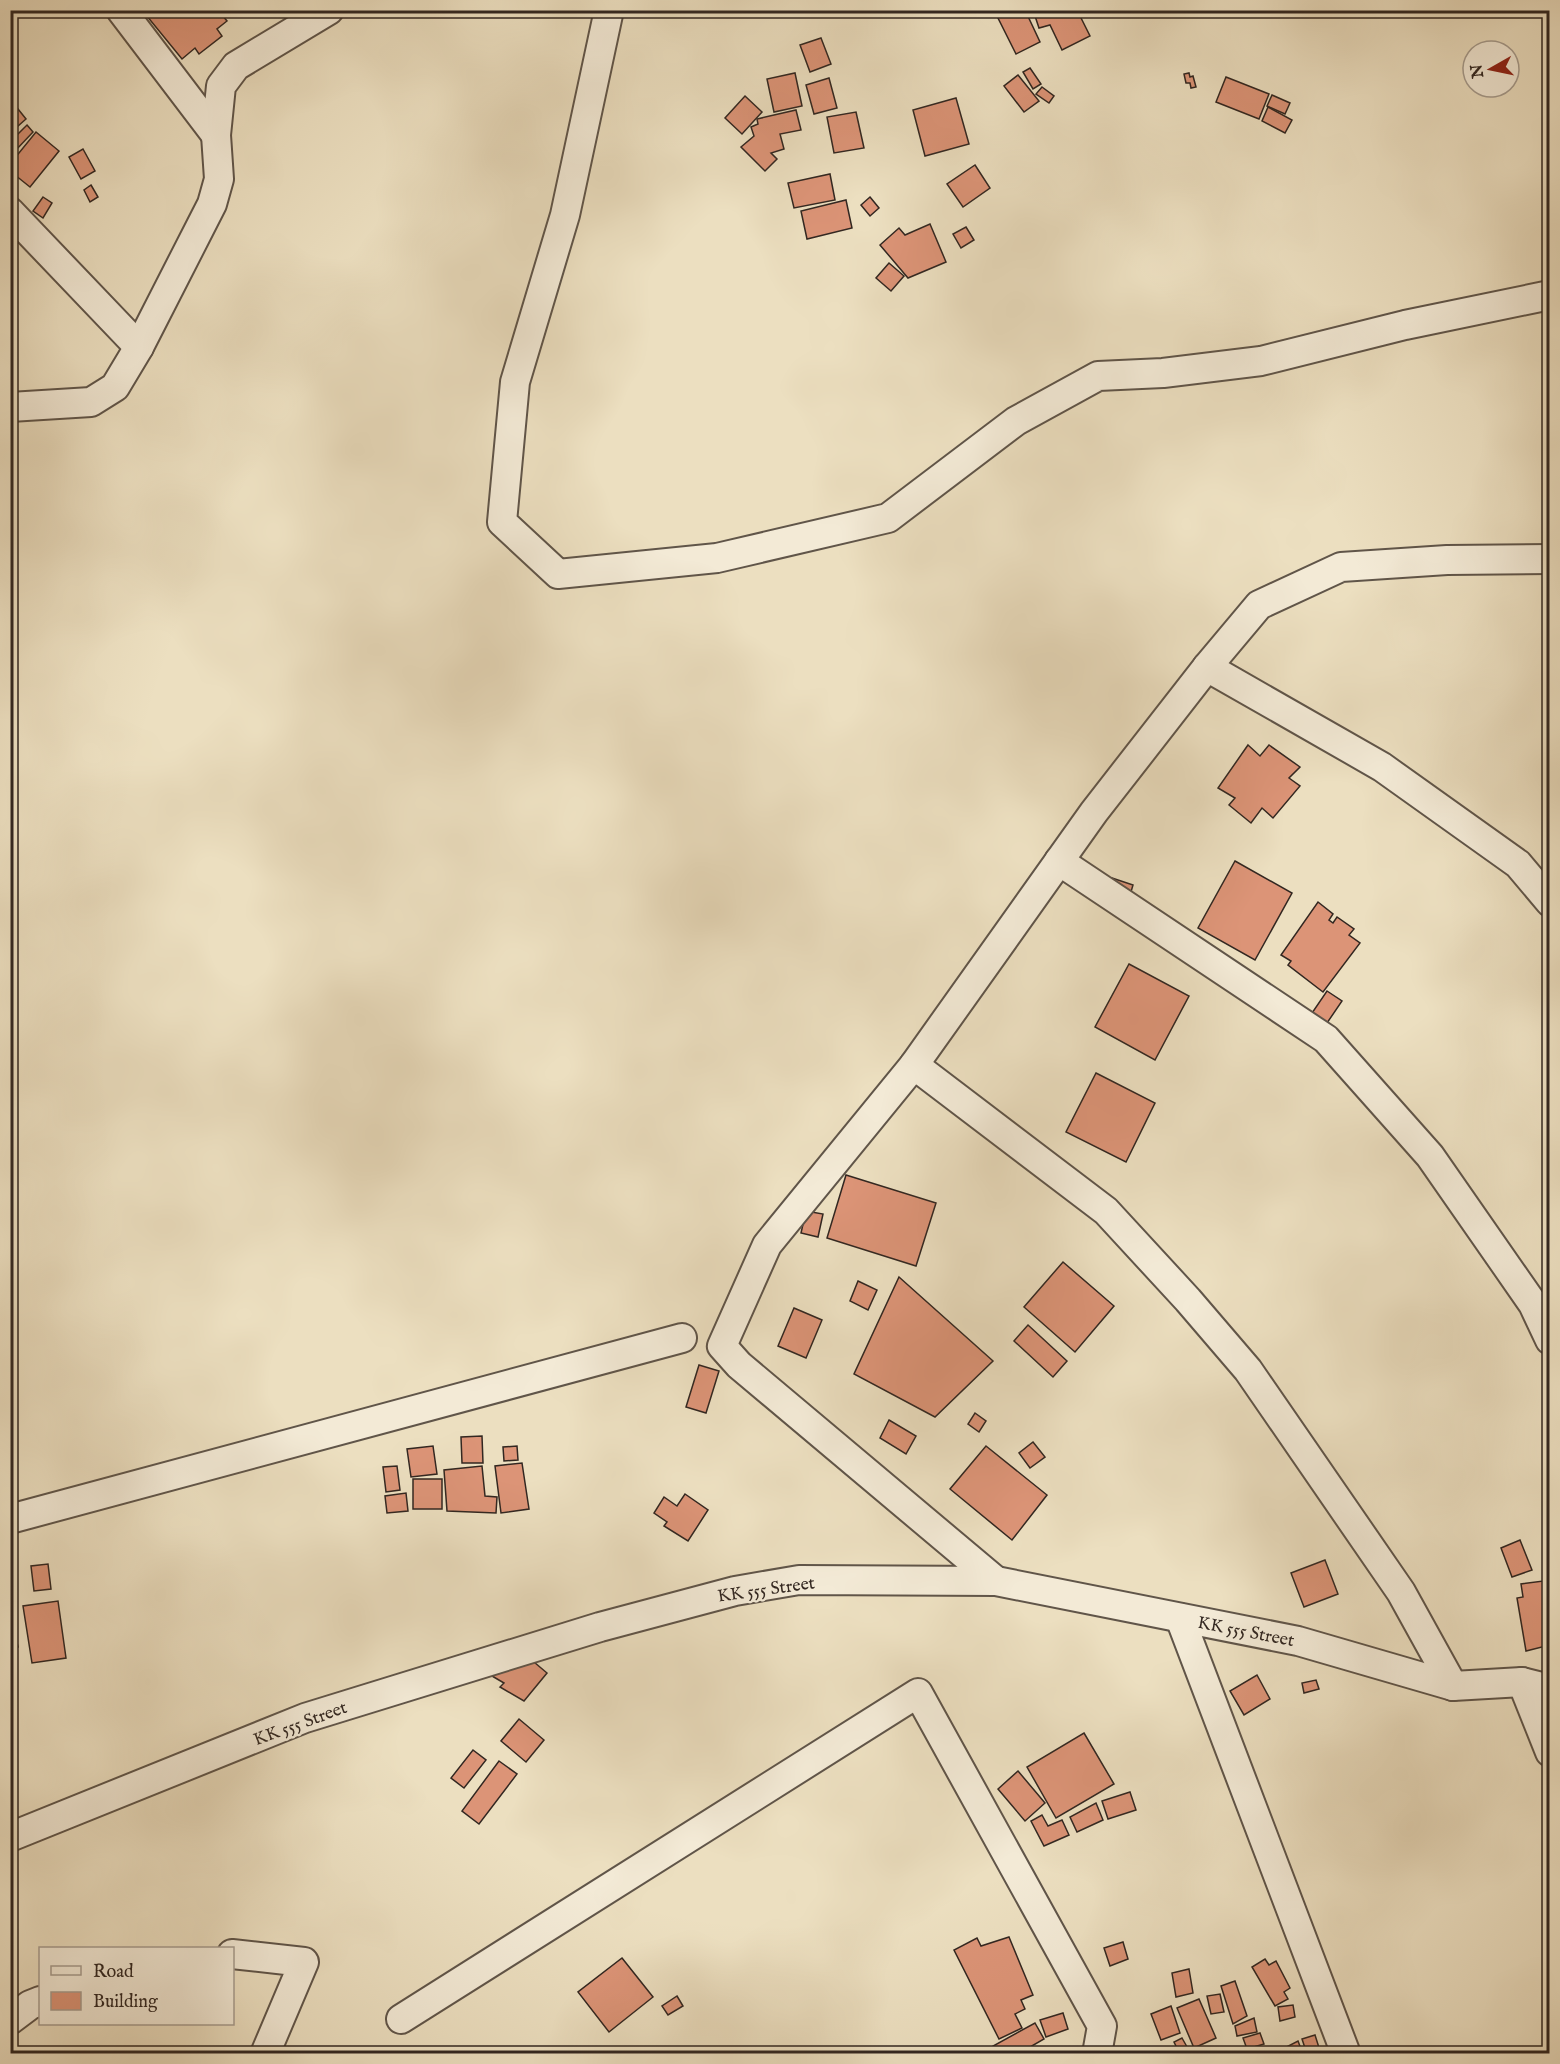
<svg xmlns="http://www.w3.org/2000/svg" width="1560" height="2064" font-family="'IM FELL English',serif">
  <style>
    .building { fill: #dc9477; stroke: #322721; stroke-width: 1.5 }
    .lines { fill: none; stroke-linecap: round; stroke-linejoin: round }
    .minor-casing { stroke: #605549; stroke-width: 32 }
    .minor { stroke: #f3ead6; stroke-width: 28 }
    .labels { text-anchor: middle; stroke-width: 4.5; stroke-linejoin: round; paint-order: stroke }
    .street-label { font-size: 18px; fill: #322721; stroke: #f3ead6 }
  </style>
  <rect width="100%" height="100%" fill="#ecdfc0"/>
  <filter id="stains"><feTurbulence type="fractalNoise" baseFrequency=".00333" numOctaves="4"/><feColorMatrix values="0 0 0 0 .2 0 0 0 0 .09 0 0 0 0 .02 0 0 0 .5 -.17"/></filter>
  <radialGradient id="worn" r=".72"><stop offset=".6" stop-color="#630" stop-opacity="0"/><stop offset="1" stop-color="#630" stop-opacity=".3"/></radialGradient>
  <g class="building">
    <polygon points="142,10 218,10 227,21 217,29 222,36 199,54 195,48 182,59"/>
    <polygon points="1009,10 1025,10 1040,42 1016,54 997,16"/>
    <polygon points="1033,10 1077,10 1090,36 1062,50 1050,25 1039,28"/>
    <polygon points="821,38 831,64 810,72 800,45"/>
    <polygon points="1030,68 1041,84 1033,89 1023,72"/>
    <polygon points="795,73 802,106 774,112 767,79"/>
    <polygon points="1189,73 1190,77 1193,76 1196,87 1191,88 1190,83 1186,83 1184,74"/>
    <polygon points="1018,75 1039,101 1024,112 1004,86"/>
    <polygon points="1226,77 1269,94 1259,119 1216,102"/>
    <polygon points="829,78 837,108 814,114 806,85"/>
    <polygon points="1042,87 1054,96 1049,103 1036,94"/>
    <polygon points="1272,95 1290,103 1285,114 1267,106"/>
    <polygon points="745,96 762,112 742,134 725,118"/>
    <polygon points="956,98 969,144 925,156 913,110"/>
    <polygon points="10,99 26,119 10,133"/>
    <polygon points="1268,107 1292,120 1285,133 1262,121"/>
    <polygon points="796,110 801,130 780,134 784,149 771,153 777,159 765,171 741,147 754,136 751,127 758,124 757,119"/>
    <polygon points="856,112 864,148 834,153 827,117"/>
    <polygon points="27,125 33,132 15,151 10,142"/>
    <polygon points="36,132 59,151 30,187 10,171 10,164"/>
    <polygon points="83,149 95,171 81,179 69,157"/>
    <polygon points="975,165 990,188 963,207 947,184"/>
    <polygon points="830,174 835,200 794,208 788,183"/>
    <polygon points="91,185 98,197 90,202 84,190"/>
    <polygon points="43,197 52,203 43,218 33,211"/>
    <polygon points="870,197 879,208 870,216 861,205"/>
    <polygon points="846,200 852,228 807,239 801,211"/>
    <polygon points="930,224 946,262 908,278 880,245 899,228 905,235"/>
    <polygon points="966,227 974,240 961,248 953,234"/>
    <polygon points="889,263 904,276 891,291 876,278"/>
    <polygon points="1248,745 1260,756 1269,745 1300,767 1289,778 1300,786 1273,818 1262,808 1251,823 1229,805 1235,798 1218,788"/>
    <polygon points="1235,861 1292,893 1255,960 1198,928"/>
    <polygon points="1112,878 1133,885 1128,902 1107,896"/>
    <polygon points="1318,902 1333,914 1329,920 1333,923 1337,917 1354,929 1349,935 1360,943 1323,992 1288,965 1291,961 1281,955"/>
    <polygon points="1129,964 1189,996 1155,1060 1095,1027"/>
    <polygon points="1327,991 1342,1001 1327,1023 1312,1013"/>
    <polygon points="1096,1073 1155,1103 1126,1162 1066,1132"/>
    <polygon points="846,1175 936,1203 916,1266 827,1238"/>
    <polygon points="806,1211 823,1214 818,1237 801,1233"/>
    <polygon points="1063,1262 1114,1306 1075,1352 1024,1307"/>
    <polygon points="899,1277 993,1361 935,1417 854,1374"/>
    <polygon points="858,1281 877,1290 868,1310 850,1301"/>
    <polygon points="794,1308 822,1320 806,1358 778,1346"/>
    <polygon points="1028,1325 1067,1361 1053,1377 1014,1341"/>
    <polygon points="699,1365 719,1371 706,1413 686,1407"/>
    <polygon points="975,1413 986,1421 979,1432 968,1424"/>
    <polygon points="889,1420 916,1436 906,1454 880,1438"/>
    <polygon points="482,1436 483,1463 462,1463 461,1437"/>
    <polygon points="1033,1442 1045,1457 1030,1468 1019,1453"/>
    <polygon points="433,1446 437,1474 411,1477 407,1449"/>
    <polygon points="517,1446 518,1460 504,1461 503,1447"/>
    <polygon points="986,1446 1047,1495 1012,1540 950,1489"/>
    <polygon points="522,1463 529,1509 501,1513 495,1466"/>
    <polygon points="397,1466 400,1490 386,1492 383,1467"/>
    <polygon points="482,1466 485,1496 497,1497 496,1513 447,1511 444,1470"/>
    <rect x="413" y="1479" width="29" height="30"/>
    <polygon points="406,1493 408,1511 387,1513 385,1496"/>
    <polygon points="685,1494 708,1510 688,1541 664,1526 667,1522 654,1513 664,1497 677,1506"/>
    <polygon points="1520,1540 1532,1570 1512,1577 1501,1548"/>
    <polygon points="1325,1560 1338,1594 1304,1607 1291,1573"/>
    <polygon points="48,1564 51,1589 34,1591 31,1566"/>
    <polygon points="1550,1577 1550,1645 1526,1651 1517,1598 1523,1597 1521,1584 1544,1581 1543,1579"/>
    <polygon points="58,1601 66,1658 32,1663 23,1606"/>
    <polygon points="10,1611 18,1647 10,1649"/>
    <polygon points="509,1657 528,1657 547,1673 524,1701 500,1687 504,1683 492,1676"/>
    <polygon points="1257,1675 1270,1699 1244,1715 1230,1691"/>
    <polygon points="1316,1680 1319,1689 1304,1693 1302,1683"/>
    <polygon points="519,1719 544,1740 526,1762 501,1741"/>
    <polygon points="1084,1733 1114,1784 1056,1818 1027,1767"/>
    <polygon points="473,1750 486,1760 464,1788 451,1778"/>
    <polygon points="499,1761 517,1774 479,1824 462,1811"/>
    <polygon points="1018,1771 1045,1803 1025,1821 998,1789"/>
    <polygon points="1130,1792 1136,1810 1108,1819 1102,1801"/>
    <polygon points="1096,1803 1103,1820 1077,1832 1070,1817"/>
    <polygon points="1042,1815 1048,1826 1062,1820 1069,1835 1044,1846 1031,1821"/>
    <polygon points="1009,1937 1033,1995 1021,2000 1025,2009 1015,2014 1022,2028 999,2039 954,1950 977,1938 981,1946"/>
    <polygon points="1123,1942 1128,1959 1110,1966 1104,1948"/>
    <polygon points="622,1958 653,1997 609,2032 578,1992"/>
    <polygon points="1265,1959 1269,1965 1276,1961 1290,1988 1284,1992 1288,1999 1275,2006 1252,1967"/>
    <polygon points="1189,1969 1193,1993 1176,1997 1172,1973"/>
    <polygon points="1235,1981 1247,2016 1233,2024 1221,1986"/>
    <polygon points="1220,1994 1224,2012 1211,2014 1207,1996"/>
    <polygon points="677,1996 683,2006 668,2015 662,2006"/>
    <polygon points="1199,1999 1216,2038 1194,2048 1177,2008"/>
    <polygon points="1293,2005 1295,2017 1280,2021 1278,2007"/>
    <polygon points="1171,2006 1180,2033 1161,2040 1151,2014"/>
    <polygon points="1063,2013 1068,2029 1046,2037 1040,2020"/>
    <polygon points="1254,2018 1257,2032 1237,2036 1235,2026"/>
    <polygon points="1035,2023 1044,2039 1018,2054 996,2054 993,2046"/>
    <polygon points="1260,2033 1264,2044 1247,2049 1243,2038"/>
    <polygon points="1315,2035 1321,2054 1307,2054 1302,2039"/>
    <polygon points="1182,2038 1191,2054 1180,2054 1174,2042"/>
    <polygon points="1298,2041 1303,2054 1273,2054"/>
    <polygon points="1221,2048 1223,2054 1206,2054 1206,2053"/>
  </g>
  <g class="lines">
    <defs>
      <g id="minor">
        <polyline points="121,10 216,135"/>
        <polyline points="609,10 565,215 515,382 502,522 558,574 717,558 888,518 1016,421 1098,376 1163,373 1261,361 1405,325 1550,295"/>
        <polyline points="10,212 139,347"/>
        <polyline points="10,407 91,402 115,387 139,347 212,204 219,179 216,135 221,86 236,66 329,10"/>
        <polyline points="1207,667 1382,767 1518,864 1550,902"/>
        <polyline points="1059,861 1326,1039 1430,1156 1533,1304 1550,1340"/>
        <polyline points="914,1065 1106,1211 1188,1300 1248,1370 1401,1592 1453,1686"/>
        <polyline points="10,1519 682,1338"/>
        <polyline points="996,1581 739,1365 722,1346 767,1245 914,1065 1094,812 1207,667 1259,605 1341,567 1447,560 1550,559"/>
        <polyline points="1180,1618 1346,2054"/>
        <polyline points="1522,1682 1550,1752"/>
        <polyline points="10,1837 305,1718 600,1627 735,1591 799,1580 996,1581 1298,1641 1453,1686 1522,1682 1550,1689"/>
        <polyline points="232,1954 304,1962 265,2054"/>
        <polyline points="401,2019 918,1693 1102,2026 1097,2054"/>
        <polyline points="10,2020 30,2005 40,2001"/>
      </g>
    </defs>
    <use href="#minor" class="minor-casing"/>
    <use href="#minor" class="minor"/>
  </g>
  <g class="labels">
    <g class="street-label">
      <text transform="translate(766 1589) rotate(-8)" y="6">KK 555 Street</text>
      <text transform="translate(1246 1631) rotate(11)" y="6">KK 555 Street</text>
      <text transform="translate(300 1723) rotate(-20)" y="6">KK 555 Street</text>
    </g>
  </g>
  <rect width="1560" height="2064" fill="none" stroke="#ecdfc0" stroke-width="36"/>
  <rect x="12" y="12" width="1536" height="2040" fill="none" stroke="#322721" stroke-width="3"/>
  <rect x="18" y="18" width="1524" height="2028" fill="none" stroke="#322721" stroke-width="1.5"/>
  <rect x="39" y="1947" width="195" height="78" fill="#f3ead6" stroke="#a69c8e" stroke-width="1.5"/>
  <rect x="51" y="1966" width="30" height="9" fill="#f3ead6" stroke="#a69c8e" stroke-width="1.5"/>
  <text x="93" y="1977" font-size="18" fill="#322721">Road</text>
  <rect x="51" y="1992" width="30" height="18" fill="#dc9477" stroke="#a69c8e" stroke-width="1.5"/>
  <text x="93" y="2007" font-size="18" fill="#322721">Building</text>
  <g transform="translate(1491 69) rotate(261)"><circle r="28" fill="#f3ead6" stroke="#a69c8e" stroke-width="1.5"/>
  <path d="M0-4.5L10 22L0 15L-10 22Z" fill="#8f2418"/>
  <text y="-9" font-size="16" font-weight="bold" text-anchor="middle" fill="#322721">N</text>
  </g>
  <rect width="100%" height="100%" filter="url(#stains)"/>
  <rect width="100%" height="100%" fill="url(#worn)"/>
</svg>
